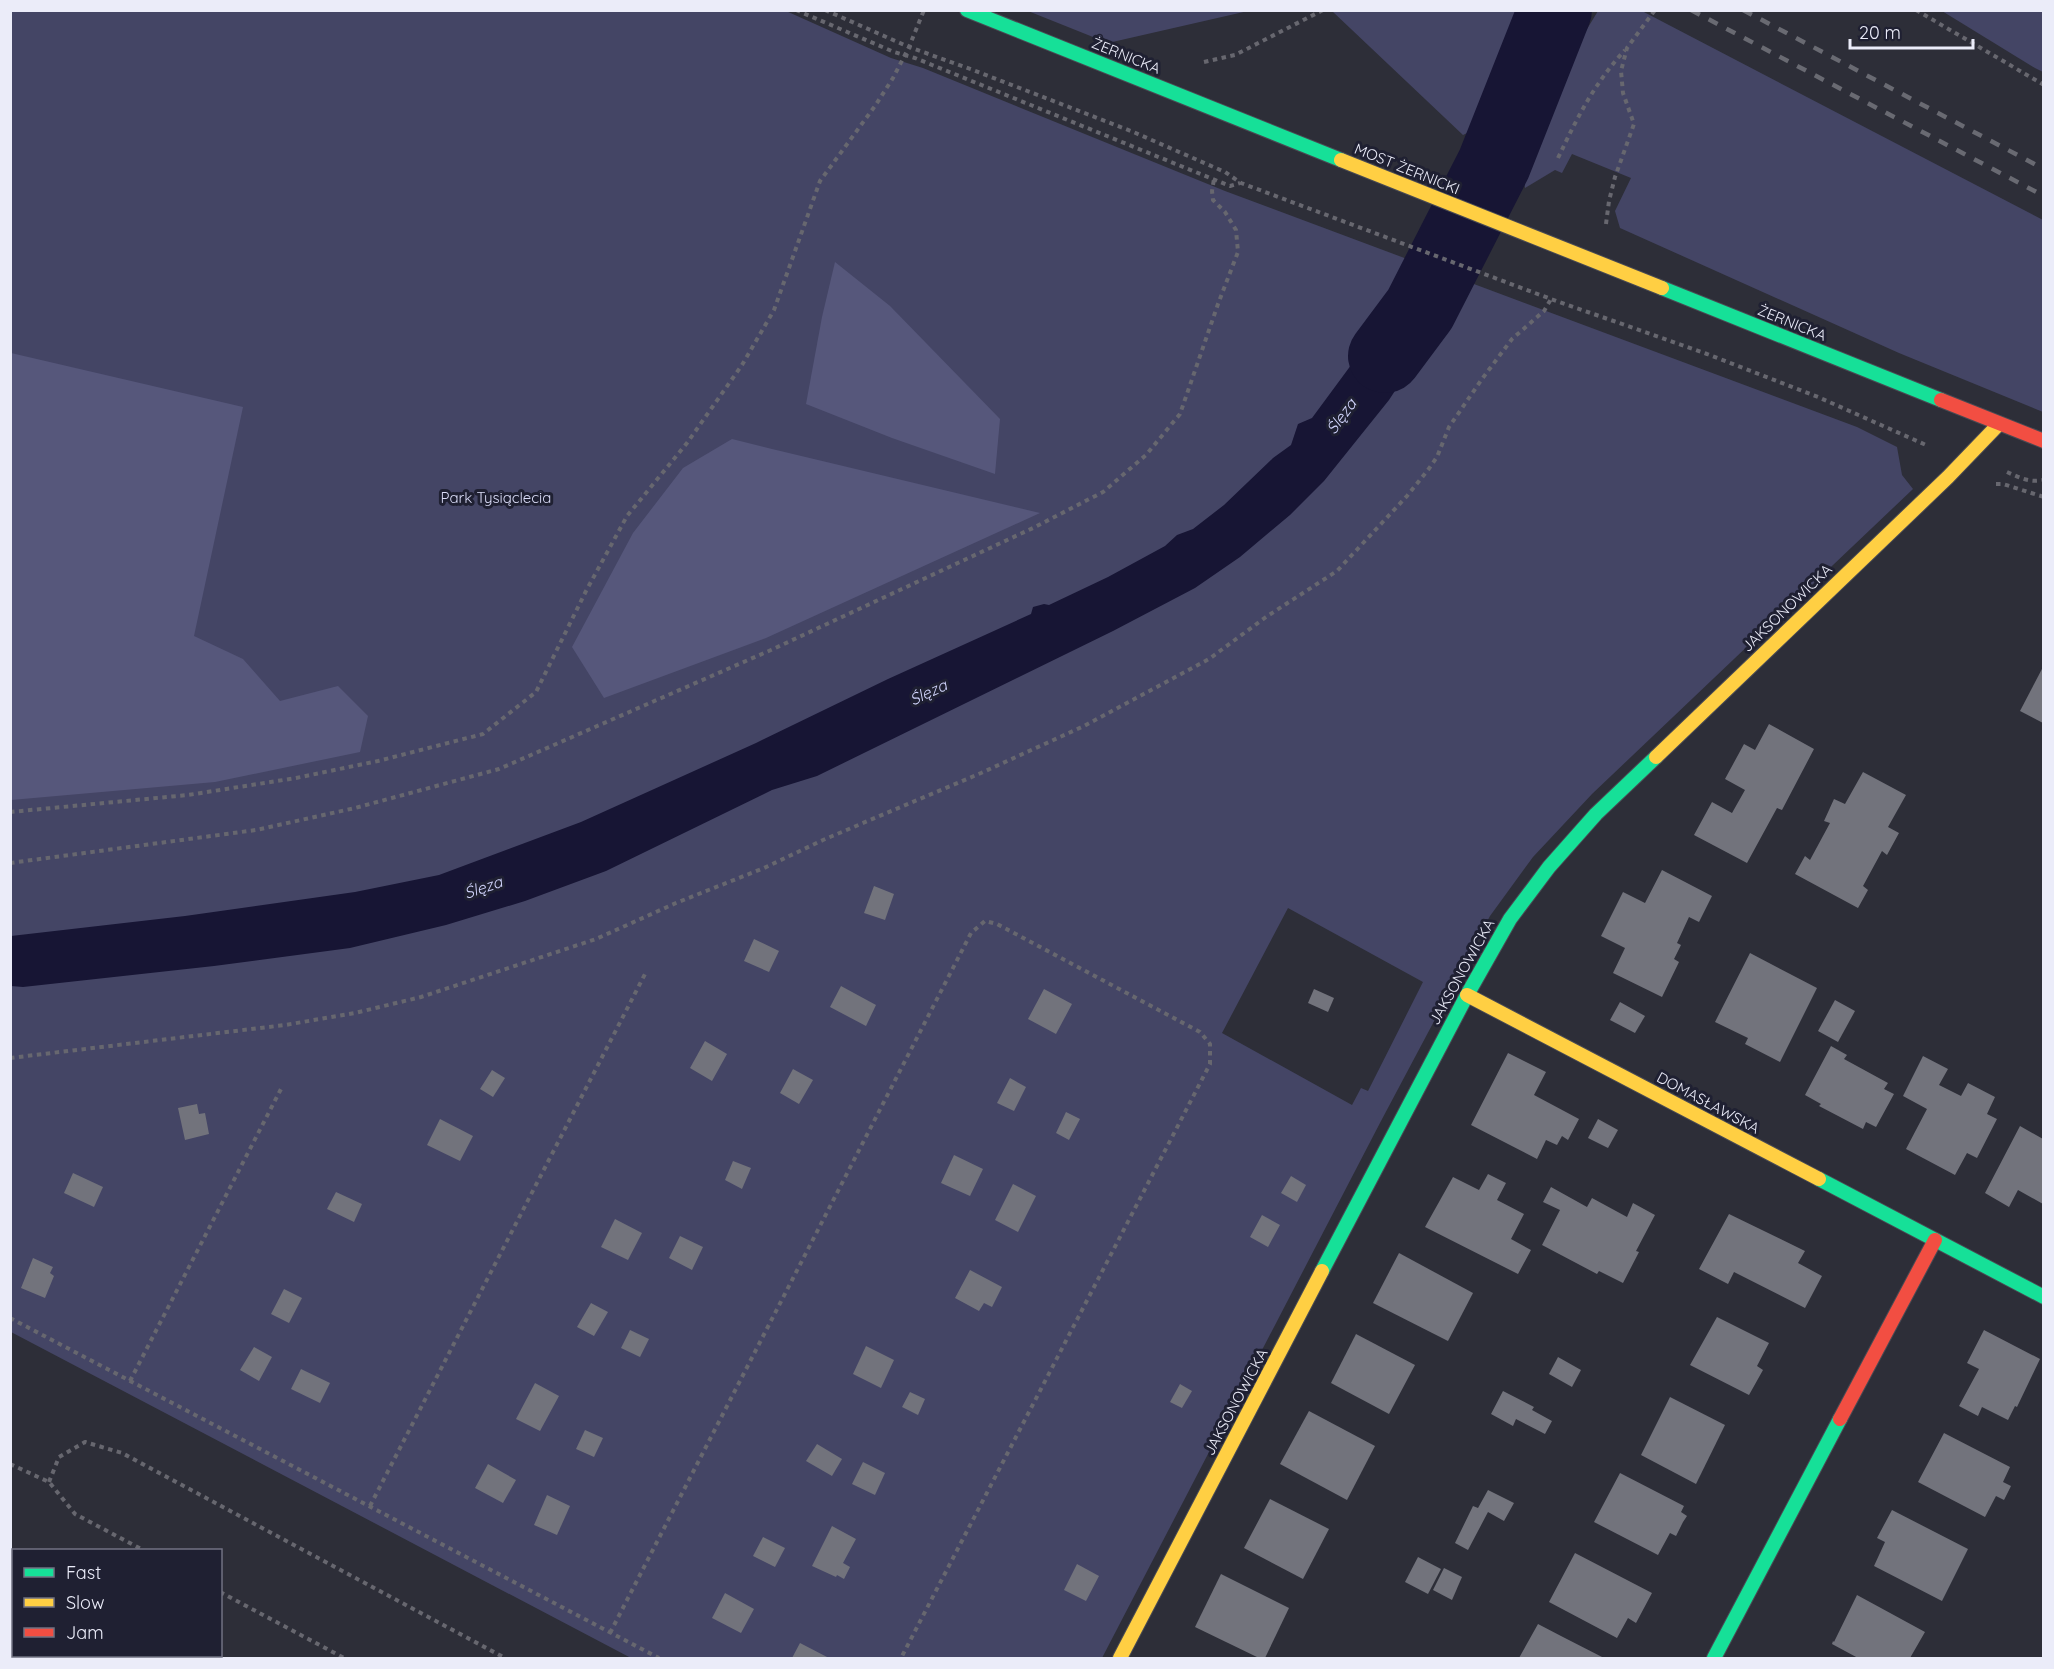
<svg xmlns="http://www.w3.org/2000/svg" width="2054" height="1669" font-family="Quicksand,sans-serif">
  <style>
    .green { fill: #444565; fill-rule: evenodd }
    .forest { fill: #56577b }
    .water { fill: #171534 }
    .lines { fill: none; stroke-linecap: round; stroke-linejoin: round }
    .river { stroke: #171534; stroke-width: 74 }
    .building { fill: #72737c }
    .fast-casing { stroke: #494a53; stroke-width: 16 }
    .slow-casing { stroke: #494a53; stroke-width: 16 }
    .jam-casing { stroke: #494a53; stroke-width: 16 }
    .path { stroke: #67676f; stroke-width: 4; stroke-dasharray: 4.5 4.5; stroke-linecap: butt }
    .fast { stroke: #16e098; stroke-width: 14 }
    .slow { stroke: #ffcf43; stroke-width: 14 }
    .jam { stroke: #f24e42; stroke-width: 14 }
    .rail { stroke: #696a72; stroke-width: 4.5; stroke-dasharray: 10 10; stroke-linecap: butt }
    .labels { text-anchor: middle; stroke-width: 6; stroke-linejoin: round; paint-order: stroke }
    .street-label { font-size: 15px; fill: #ebecf9; stroke: #1f2032 }
    .park-label { font-size: 15px; fill: #dbddf8; stroke: #1f2032 }
    .water-label { font-size: 16px; font-style: italic; fill: #d3d6fe; stroke: #1f2032 }
  </style>
  <rect width="100%" height="100%" fill="#2d2e38"/>
  <g class="green">
    <path d="M10 11H786L891 58 923 68 1225 191 1857 427 1897 447 1902 475 1913 489 1592 794 1533 857 1490 916 1381 1121 1102 1658H631L11 1332ZM1288 908 1423 982 1368 1091 1361 1088 1352 1105 1222 1033Z"/>
    <polygon points="1028,11 1248,11 1108,43"/>
    <polygon points="1332,11 1531,11 1500,68 1481,116 1473,130 1463,135"/>
    <polygon points="1598,11 1642,11 2043,220 2043,412 1899,353 1620,228 1615,211 1631,178 1572,154 1562,173 1555,170 1525,188 1523,169 1529,137 1556,86 1569,72 1573,52"/>
    <polygon points="1942,11 2043,11 2043,72 2035,68"/>
    <polygon points="10,1548 16,1550 14,1550 14,1656 216,1656 222,1658 11,1658"/>
  </g>
  <g class="forest">
    <polygon points="835,262 890,306 1000,419 995,474 892,438 806,404 822,317"/>
    <polygon points="11,353 243,407 194,636 243,659 280,701 338,686 368,716 360,752 215,782 11,800"/>
    <polygon points="732,439 772,449 1040,513 766,638 604,698 572,647 633,533 683,468"/>
  </g>
  <polygon class="water" points="1421,264 1466,282 1389,400 1324,481 1290,515 1240,557 1195,588 1113,631 817,776 772,790 606,871 525,901 446,925 350,948 214,966 23,987 11,986 11,936 185,916 355,892 439,875 581,822 756,743 888,679 1031,614 1033,607 1044,604 1049,605 1108,577 1165,546 1177,535 1193,529 1224,505 1273,458 1291,445 1298,424 1312,418 1371,338 1372,329 1401,288 1399,284 1399,275 1413,270"/>
  <g class="lines">
    <polyline class="river" points="1385,356 1420,309 1494,164 1555,10"/>
  </g>
  <g class="building">
    <polygon points="2043,667 2043,723 2020,711"/>
    <polygon points="1769,724 1814,749 1782,810 1777,808 1747,863 1694,835 1712,802 1732,813 1745,790 1725,779 1744,744 1755,750"/>
    <polygon points="1863,772 1906,795 1888,827 1899,833 1887,855 1882,851 1863,886 1868,890 1858,908 1795,874 1805,856 1810,860 1830,823 1824,821 1834,799 1845,804"/>
    <polygon points="1662,870 1712,896 1699,922 1689,917 1677,943 1681,945 1674,959 1679,962 1662,997 1613,973 1625,948 1601,936 1623,892 1645,903"/>
    <polygon points="874,886 894,894 885,920 864,913"/>
    <polygon points="754,939 779,951 769,972 744,961"/>
    <polygon points="1750,953 1817,988 1780,1062 1745,1044 1748,1038 1715,1022"/>
    <polygon points="841,986 876,1005 866,1026 830,1007"/>
    <polygon points="1044,989 1072,1004 1056,1034 1028,1019"/>
    <polygon points="1314,989 1334,998 1328,1012 1308,1003"/>
    <polygon points="1835,1000 1855,1011 1838,1042 1818,1031"/>
    <polygon points="1620,1002 1645,1016 1635,1033 1610,1020"/>
    <polygon points="705,1041 727,1054 712,1081 690,1068"/>
    <polygon points="1831,1046 1847,1055 1844,1059 1888,1083 1884,1089 1894,1094 1876,1127 1866,1122 1863,1129 1819,1106 1821,1104 1805,1095"/>
    <polygon points="1508,1053 1546,1072 1534,1095 1579,1119 1568,1140 1562,1136 1557,1145 1546,1140 1537,1159 1471,1125"/>
    <polygon points="1923,1056 1948,1069 1939,1085 1961,1096 1968,1083 1995,1097 1987,1114 1997,1119 1977,1158 1967,1153 1955,1175 1906,1149 1927,1109 1903,1096"/>
    <polygon points="793,1069 813,1080 799,1104 780,1093"/>
    <polygon points="492,1070 505,1078 493,1097 480,1089"/>
    <polygon points="1010,1078 1026,1087 1014,1111 997,1103"/>
    <polygon points="197,1104 199,1114 205,1113 209,1134 185,1140 178,1108"/>
    <polygon points="1066,1112 1080,1119 1069,1140 1056,1133"/>
    <polygon points="440,1119 473,1136 460,1161 427,1145"/>
    <polygon points="1598,1119 1618,1130 1608,1148 1588,1138"/>
    <polygon points="2020,1126 2043,1139 2043,1204 2018,1190 2009,1207 1985,1193"/>
    <polygon points="954,1155 983,1169 970,1196 941,1183"/>
    <polygon points="733,1161 751,1168 742,1189 725,1180"/>
    <polygon points="73,1173 103,1187 94,1207 64,1193"/>
    <polygon points="1488,1174 1506,1183 1497,1200 1524,1214 1511,1239 1531,1250 1518,1274 1425,1227 1453,1177 1479,1190"/>
    <polygon points="1291,1176 1306,1185 1297,1202 1281,1193"/>
    <polygon points="1013,1184 1036,1196 1018,1232 995,1220"/>
    <polygon points="1551,1187 1587,1207 1592,1198 1627,1217 1633,1203 1655,1215 1636,1251 1639,1252 1623,1283 1599,1271 1597,1274 1542,1245 1560,1210 1543,1202"/>
    <polygon points="336,1192 362,1204 354,1222 327,1209"/>
    <polygon points="1729,1214 1805,1251 1798,1263 1822,1276 1805,1308 1734,1272 1728,1284 1699,1269"/>
    <polygon points="1262,1215 1280,1225 1268,1247 1250,1237"/>
    <polygon points="615,1219 642,1233 628,1260 601,1247"/>
    <polygon points="680,1236 703,1247 692,1270 669,1258"/>
    <polygon points="1399,1253 1473,1293 1448,1341 1373,1303"/>
    <polygon points="33,1258 53,1267 50,1273 54,1276 45,1298 21,1288"/>
    <polygon points="970,1270 1002,1287 992,1307 984,1303 979,1311 955,1298"/>
    <polygon points="284,1289 302,1298 289,1323 271,1314"/>
    <polygon points="591,1303 608,1312 594,1336 577,1327"/>
    <polygon points="1717,1317 1769,1343 1757,1366 1763,1370 1749,1395 1690,1365"/>
    <polygon points="630,1330 649,1339 640,1357 621,1348"/>
    <polygon points="1984,1330 2040,1359 2017,1407 2015,1406 2008,1420 1982,1407 1978,1416 1959,1406 1979,1369 1967,1363"/>
    <polygon points="1356,1334 1415,1365 1389,1414 1331,1383"/>
    <polygon points="866,1346 894,1360 881,1388 853,1374"/>
    <polygon points="254,1347 272,1357 259,1381 240,1370"/>
    <polygon points="1558,1357 1581,1370 1572,1387 1549,1374"/>
    <polygon points="301,1369 330,1383 320,1403 291,1389"/>
    <polygon points="535,1383 559,1396 540,1431 516,1419"/>
    <polygon points="1180,1384 1192,1391 1182,1408 1170,1402"/>
    <polygon points="1503,1391 1534,1407 1532,1410 1552,1421 1545,1434 1516,1419 1513,1426 1491,1414"/>
    <polygon points="910,1392 925,1399 918,1415 902,1407"/>
    <polygon points="1670,1397 1725,1425 1696,1484 1641,1455"/>
    <polygon points="1309,1411 1375,1446 1347,1500 1280,1464"/>
    <polygon points="585,1430 603,1438 594,1457 576,1449"/>
    <polygon points="1944,1433 2010,1467 2003,1482 2011,1486 2004,1500 1996,1496 1985,1517 1918,1482"/>
    <polygon points="817,1444 842,1459 832,1476 806,1461"/>
    <polygon points="863,1462 885,1473 875,1495 852,1484"/>
    <polygon points="488,1464 516,1480 503,1503 475,1488"/>
    <polygon points="1620,1473 1684,1506 1681,1512 1687,1516 1683,1522 1676,1536 1670,1533 1658,1555 1594,1522"/>
    <polygon points="1488,1490 1514,1503 1504,1521 1488,1512 1468,1550 1455,1543 1473,1506 1478,1508"/>
    <polygon points="547,1495 570,1506 557,1535 534,1525"/>
    <polygon points="1270,1499 1329,1529 1303,1579 1244,1548"/>
    <polygon points="1892,1510 1968,1549 1942,1601 1874,1566 1885,1542 1877,1538"/>
    <polygon points="832,1526 856,1539 843,1563 850,1567 844,1579 837,1575 836,1577 812,1566"/>
    <polygon points="763,1537 785,1548 775,1567 753,1556"/>
    <polygon points="1575,1553 1652,1593 1636,1623 1628,1618 1617,1638 1549,1602"/>
    <polygon points="1418,1557 1441,1569 1428,1594 1405,1582"/>
    <polygon points="1077,1564 1099,1576 1086,1601 1064,1590"/>
    <polygon points="1444,1568 1462,1577 1452,1600 1433,1590"/>
    <polygon points="1221,1574 1289,1608 1265,1658 1259,1658 1195,1627"/>
    <polygon points="725,1593 754,1609 741,1633 712,1618"/>
    <polygon points="1857,1595 1925,1632 1910,1658 1858,1658 1832,1644 1833,1641 1834,1642"/>
    <polygon points="1538,1624 1561,1636 1604,1658 1519,1658"/>
    <polygon points="800,1643 829,1658 792,1658"/>
  </g>
  <g class="lines">
    <defs>
      <g id="fast">
        <polyline points="967,10 1341,160"/>
        <polyline points="1662,288 1941,400"/>
        <polyline points="1819,1179 2044,1297"/>
        <polyline points="1322,1271 1467,995 1510,919 1549,867 1596,814 1656,757"/>
        <polyline points="1714,1658 1840,1419"/>
      </g>
      <g id="slow">
        <polyline points="1341,160 1662,288"/>
        <polyline points="1656,757 1948,477 1999,424"/>
        <polyline points="1467,995 1819,1179"/>
        <polyline points="1120,1658 1322,1271"/>
      </g>
      <g id="jam">
        <polyline points="1941,400 2044,441"/>
        <polyline points="1840,1419 1935,1240"/>
      </g>
    </defs>
    <use href="#fast" class="fast-casing"/>
    <use href="#slow" class="slow-casing"/>
    <use href="#jam" class="jam-casing"/>
    <g class="path">
      <polyline points="796,10 894,52 915,58 1230,186 1240,183"/>
      <polyline points="825,10 909,47 973,70 1131,131 1225,172 1241,183 1551,299 1707,354 1818,397 1926,445"/>
      <polyline points="1916,10 2044,85"/>
      <polyline points="1204,62 1235,55 1323,10"/>
      <path d="M1558 158C1578 116 1594 84 1625 50"/>
      <polyline points="1606,224 1609,201 1615,177 1634,124 1623,93 1621,71 1627,48 1655,10"/>
      <path d="M2007 472C2018 477 2030 483 2042 480"/>
      <polyline points="1996,484 2003,484 2044,497"/>
      <polyline points="10,812 188,795 296,778 378,761 483,734 536,692 586,591 627,516 687,443 742,365 774,310 820,181 875,106 893,78 909,47 924,10"/>
      <polyline points="10,863 256,830 355,808 499,769 771,650 1033,528 1103,492 1146,455 1180,414 1218,304 1238,252 1236,230 1225,212 1213,200 1212,191 1214,179"/>
      <polyline points="10,1058 285,1025 355,1013 421,997 596,939 676,903 764,868 823,840 981,773 1084,726 1209,659 1266,617 1337,571 1407,496 1428,470 1437,457 1449,427 1482,379 1512,339 1544,311 1551,299"/>
      <polyline points="10,1318 659,1658"/>
      <polyline points="130,1381 281,1089"/>
      <polyline points="10,1464 49,1482 75,1514 143,1550"/>
      <polyline points="49,1482 59,1457 85,1442 122,1453 505,1658"/>
      <polyline points="370,1506 645,974"/>
      <polyline points="10,1562 14,1563"/>
      <polyline points="220,1592 344,1658"/>
      <polyline points="10,1605 14,1599"/>
      <polyline points="610,1633 971,933 985,921 997,924 1200,1032 1210,1044 1210,1064 901,1658"/>
      <polyline points="189,1656 195,1658"/>
    </g>
    <use href="#fast" class="fast"/>
    <use href="#slow" class="slow"/>
    <use href="#jam" class="jam"/>
    <g class="rail">
      <polyline points="1691,10 2044,196"/>
      <polyline points="1743,10 2044,169"/>
    </g>
  </g>
  <g class="labels">
    <g class="street-label">
      <text transform="translate(1126 56) rotate(22)" y="5">ŻERNICKA</text>
      <text transform="translate(1407 169) rotate(22)" y="5">MOST ŻERNICKI</text>
      <text transform="translate(1792 323) rotate(22)" y="5">ŻERNICKA</text>
      <text transform="translate(1787 608) rotate(-44)" y="5">JAKSONOWICKA</text>
      <text transform="translate(1462 972) rotate(-61)" y="5">JAKSONOWICKA</text>
      <text transform="translate(1708 1103) rotate(28)" y="5">DOMASŁAWSKA</text>
      <text transform="translate(1236 1402) rotate(-62)" y="5">JAKSONOWICKA</text>
    </g>
    <g class="park-label">
      <text x="496" y="503">Park Tysiąclecia</text>
    </g>
    <g class="water-label">
      <text transform="translate(1341 416) rotate(-54)" y="6">Ślęza</text>
      <text transform="translate(928 692) rotate(-25)" y="6">Ślęza</text>
      <text transform="translate(483 887) rotate(-19)" y="6">Ślęza</text>
    </g>
  </g>
  <rect width="2054" height="1669" fill="none" stroke="#ebecf9" stroke-width="24"/>
  <rect x="12" y="1549" width="210" height="108" fill="#1f2032" stroke="#717282" stroke-width="1.5"/>
  <rect x="24" y="1568" width="30" height="9" fill="#16e098" stroke="#717282" stroke-width="1.5"/>
  <text x="66" y="1579" font-size="18" fill="#ebecf9">Fast</text>
  <rect x="24" y="1598" width="30" height="9" fill="#ffcf43" stroke="#717282" stroke-width="1.5"/>
  <text x="66" y="1609" font-size="18" fill="#ebecf9">Slow</text>
  <rect x="24" y="1628" width="30" height="9" fill="#f24e42" stroke="#717282" stroke-width="1.5"/>
  <text x="66" y="1639" font-size="18" fill="#ebecf9">Jam</text>
  <path d="M1850 39v9h123v-9" fill="none" stroke="#ebecf9" stroke-width="3"/>
  <text x="1859" y="39" font-size="18" fill="#ebecf9" stroke="#1f2032" stroke-width="4.5" paint-order="stroke">20 m</text>
</svg>
